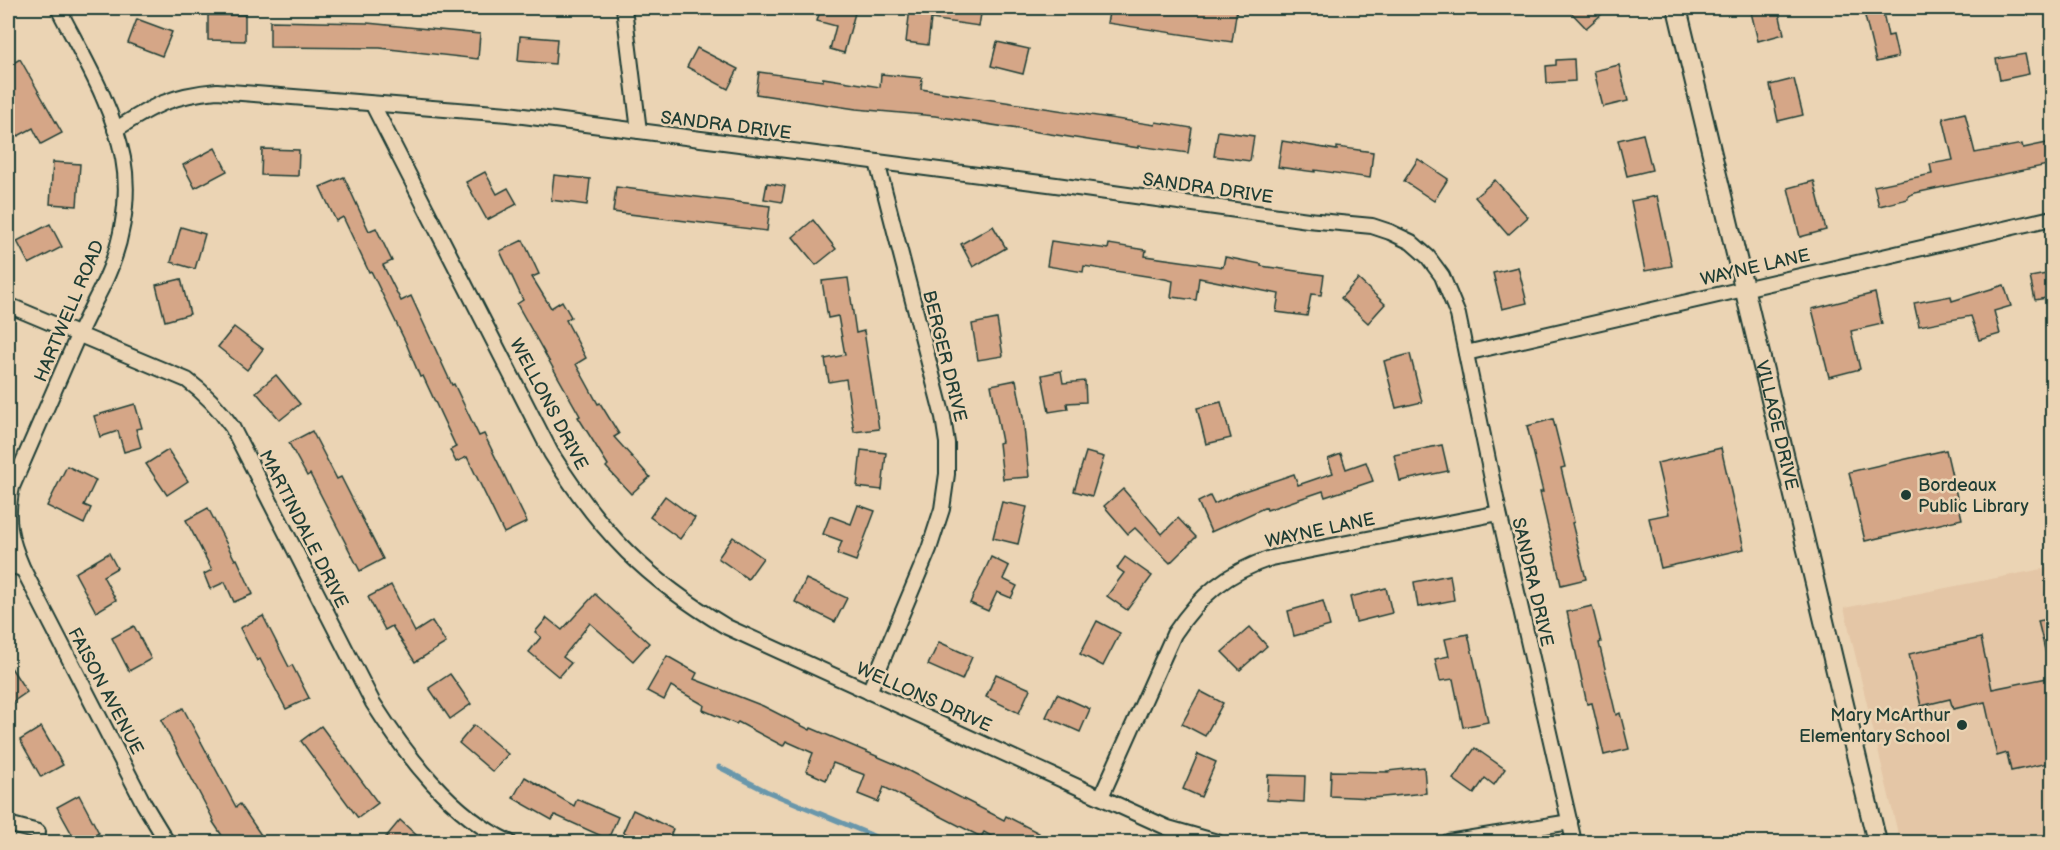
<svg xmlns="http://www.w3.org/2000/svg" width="2060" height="850" font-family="'Balsamiq Sans',sans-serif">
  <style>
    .built { fill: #e4c6a6 }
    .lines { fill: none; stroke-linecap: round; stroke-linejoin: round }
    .stream { stroke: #6997ab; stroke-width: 5 }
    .building { fill: #d5a687; stroke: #1f3d34; stroke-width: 1.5 }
    .minor-casing { stroke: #1f3d34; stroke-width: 18 }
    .secondary-casing { stroke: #1f3d34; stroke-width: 22 }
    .minor { stroke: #ebd4b4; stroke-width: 14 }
    .secondary { stroke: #ebd4b4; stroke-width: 18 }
    .poi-dot { fill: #1f3d34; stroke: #ebd4b4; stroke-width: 2 }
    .labels { text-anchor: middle; stroke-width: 5; stroke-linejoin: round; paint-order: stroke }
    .street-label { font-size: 18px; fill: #1f3d34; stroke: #ebd4b4 }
    .poi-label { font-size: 18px; fill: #1f3d34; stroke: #ebd4b4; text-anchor: start }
  </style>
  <rect width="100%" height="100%" fill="#ebd4b4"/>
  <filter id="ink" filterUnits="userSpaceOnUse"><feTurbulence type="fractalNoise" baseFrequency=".0167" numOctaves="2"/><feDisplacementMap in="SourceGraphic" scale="12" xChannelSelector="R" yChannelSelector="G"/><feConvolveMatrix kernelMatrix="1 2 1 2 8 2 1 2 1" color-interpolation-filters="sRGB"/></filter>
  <g filter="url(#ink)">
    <polygon class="built" points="2052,567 2052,842 1900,842 1844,608"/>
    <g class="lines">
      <polyline class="stream" points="719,767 766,791 869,834 885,842"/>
    </g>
    <g class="building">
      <polygon points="821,8 836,8 855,13 844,53 830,49 836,26 817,21"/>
      <polygon points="910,8 982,8 979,26 931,19 928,45 906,42"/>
      <polygon points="1110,8 1237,8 1232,42 1107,23"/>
      <polygon points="1567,8 1609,8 1586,28"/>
      <polygon points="1750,8 1778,8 1784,34 1758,41"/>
      <polygon points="1863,8 1882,8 1888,36 1893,35 1898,57 1876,62"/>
      <polygon points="208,15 245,15 245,41 208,40"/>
      <polygon points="137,19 172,32 162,56 128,43"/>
      <polygon points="270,21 367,23 480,34 478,59 380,48 270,47"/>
      <polygon points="520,36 557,39 555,64 518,61"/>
      <polygon points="997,42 1029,49 1023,74 991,66"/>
      <polygon points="697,48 738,69 728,89 687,67"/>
      <polygon points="2025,54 2029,74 2000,80 1996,59"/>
      <polygon points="20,59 62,133 41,144 33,128 18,136 8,116 8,66"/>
      <polygon points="1574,59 1575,81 1547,83 1546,66 1556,65 1556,60"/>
      <polygon points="1619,65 1628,101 1603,107 1594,71"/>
      <polygon points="759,72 823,81 823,78 880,87 881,74 922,78 921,89 1155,125 1156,122 1192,128 1188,153 1139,146 1139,148 935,116 856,109 756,94"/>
      <polygon points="1794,79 1803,115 1778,121 1770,85"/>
      <polygon points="1965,113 1975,153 2022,144 2023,148 2052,142 2052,164 1915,193 1908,196 1908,199 1879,206 1874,186 1932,174 1930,164 1953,160 1943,118"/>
      <polygon points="1218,131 1254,136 1250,161 1214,156"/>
      <polygon points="1643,134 1652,170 1627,176 1618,140"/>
      <polygon points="1282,141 1337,150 1337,147 1373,152 1370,178 1315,170 1315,172 1278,167"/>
      <polygon points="215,148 227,171 195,188 183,165"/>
      <polygon points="262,149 299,150 298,176 261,175"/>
      <polygon points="1418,159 1448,179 1434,201 1404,181"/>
      <polygon points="53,162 80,164 77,206 50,204"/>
      <polygon points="485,172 497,194 508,188 517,204 487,220 466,182"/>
      <polygon points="554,175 590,179 587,205 551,200"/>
      <polygon points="344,177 369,231 376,228 392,261 383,265 401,301 411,296 452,385 454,384 479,436 484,434 527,522 504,533 467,457 456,462 450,450 456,447 423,376 420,377 406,343 371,271 369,272 343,217 336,221 320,187"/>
      <polygon points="1495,180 1528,217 1508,235 1475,197"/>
      <polygon points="1814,181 1826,230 1800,237 1788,188"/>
      <polygon points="767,183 785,186 782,202 764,199"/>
      <polygon points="616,187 770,206 767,231 613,212"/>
      <polygon points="1657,196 1672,266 1645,271 1631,201"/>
      <polygon points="813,220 836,249 816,265 793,237"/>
      <polygon points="50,224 62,247 29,264 17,241"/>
      <polygon points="993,226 1006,248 973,267 961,244"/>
      <polygon points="181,227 205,234 195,269 171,262"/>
      <polygon points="523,240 539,274 532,277 551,308 562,301 571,317 566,320 586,358 576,364 598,404 600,403 619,434 614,437 650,477 631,494 606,467 608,465 578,417 580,416 517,304 523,300 500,251"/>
      <polygon points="1051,241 1108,249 1109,244 1146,250 1145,256 1223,267 1225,257 1261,264 1261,266 1324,275 1321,295 1311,294 1307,316 1276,312 1279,294 1199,278 1196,300 1171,297 1173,281 1165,279 1084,266 1083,272 1047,266"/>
      <polygon points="1518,267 1527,303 1502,309 1493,273"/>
      <polygon points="2052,273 2052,297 2035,300 2030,277"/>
      <polygon points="848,278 856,333 864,331 879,429 854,432 846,379 829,382 825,359 845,355 838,316 828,318 822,281"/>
      <polygon points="181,279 190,314 165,321 156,285"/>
      <polygon points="1358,279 1385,304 1368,323 1341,298"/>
      <polygon points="2004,285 2011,306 1994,311 2000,334 1979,340 1971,316 1919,326 1914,303 1951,296 1952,301"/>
      <polygon points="1875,293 1882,324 1851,331 1860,369 1829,377 1812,309"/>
      <polygon points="997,319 1003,356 978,360 972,324"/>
      <polygon points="234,327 263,349 247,370 218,347"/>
      <polygon points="1410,354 1422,402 1396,408 1384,361"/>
      <polygon points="1061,371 1063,383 1085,381 1086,402 1067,403 1068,409 1049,412 1042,375"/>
      <polygon points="276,375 300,404 280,420 256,392"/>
      <polygon points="1016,380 1023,417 1029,477 1003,479 999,443 1002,442 991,385"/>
      <polygon points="1221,402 1231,438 1206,444 1197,408"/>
      <polygon points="135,404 142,428 136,429 141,447 124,452 118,431 100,437 94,416"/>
      <polygon points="1553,419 1565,467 1561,468 1574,522 1572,523 1586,579 1561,585 1540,492 1543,492 1527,426"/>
      <polygon points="312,431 337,479 341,477 383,559 360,571 310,474 307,476 289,443"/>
      <polygon points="1442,445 1448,471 1400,481 1394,455"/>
      <polygon points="1721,448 1744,549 1661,568 1649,518 1669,514 1657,463"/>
      <polygon points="168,450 188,481 167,495 146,464"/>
      <polygon points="861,450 886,453 882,490 857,487"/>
      <polygon points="1946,450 1962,519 1865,541 1849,472"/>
      <polygon points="1086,452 1104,457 1092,496 1074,491"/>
      <polygon points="1341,454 1346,469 1366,462 1373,481 1325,497 1323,491 1267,510 1266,507 1211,532 1198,502 1210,496 1214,504 1238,493 1294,474 1298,485 1333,473 1328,459"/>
      <polygon points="67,466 96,480 84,505 91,508 84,524 47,506"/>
      <polygon points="1123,489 1162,534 1178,518 1196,537 1170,563 1135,528 1128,534 1104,506"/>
      <polygon points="665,496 695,518 680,539 650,517"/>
      <polygon points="1002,502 1027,507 1018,544 993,538"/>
      <polygon points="858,505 875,511 856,561 837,554 842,541 823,534 830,516 851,524"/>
      <polygon points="208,508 235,560 237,559 253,594 234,602 225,582 210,589 204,574 212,570 186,520"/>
      <polygon points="733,537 763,558 748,579 718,558"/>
      <polygon points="109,553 117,568 103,576 116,600 96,612 75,573"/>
      <polygon points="991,557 1009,566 1003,579 1017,586 1011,598 997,592 988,611 970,603"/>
      <polygon points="1125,557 1152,576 1127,610 1107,596 1124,573 1117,568"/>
      <polygon points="1450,575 1454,600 1418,607 1414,582"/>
      <polygon points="806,579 847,598 835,622 795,602"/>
      <polygon points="391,585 415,632 432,621 446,643 415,662 392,626 385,630 368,597"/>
      <polygon points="1386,588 1392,613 1356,622 1350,597"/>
      <polygon points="595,594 649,643 633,661 590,623 563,657 571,663 559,677 529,652 541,637 535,632 547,618 562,630"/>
      <polygon points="1323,601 1330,626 1294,636 1288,611"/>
      <polygon points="1592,606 1601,642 1599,643 1616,715 1620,713 1629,749 1604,755 1592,703 1587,704 1567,612"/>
      <polygon points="263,616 289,667 292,665 309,698 286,709 260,659 257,661 240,628"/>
      <polygon points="2052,618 2052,658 2047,658 2038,621"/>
      <polygon points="1097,621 1120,633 1103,666 1080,654"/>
      <polygon points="134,626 151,659 129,671 112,638"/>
      <polygon points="1250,627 1267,646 1240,670 1222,652"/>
      <polygon points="1468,634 1488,722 1463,727 1453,679 1440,681 1435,659 1449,656 1445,639"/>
      <polygon points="1981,638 1992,689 2052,677 2052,762 2011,771 2007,753 1997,756 1985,702 1953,709 1950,699 1921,706 1909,654"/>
      <polygon points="939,642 972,657 962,680 928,665"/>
      <polygon points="667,656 697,673 694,679 763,706 810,730 811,728 895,764 1004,820 1006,816 1039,833 1034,843 1003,843 984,832 981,837 884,787 878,802 858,794 865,775 833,763 826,780 806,771 813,753 786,741 783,746 738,722 736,724 703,710 704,705 671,686 664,700 647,691"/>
      <polygon points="8,663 27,692 8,705"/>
      <polygon points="450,674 471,704 450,719 429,688"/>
      <polygon points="996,674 1030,689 1019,713 986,697"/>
      <polygon points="1200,691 1223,703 1205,736 1182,724"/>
      <polygon points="1057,694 1090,709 1080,732 1046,717"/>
      <polygon points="183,708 236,807 240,804 261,835 249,843 227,843 213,822 214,821 161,720"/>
      <polygon points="474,725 508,754 493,772 459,743"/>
      <polygon points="321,726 378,803 358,818 301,741"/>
      <polygon points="41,727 63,765 41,777 20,740"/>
      <polygon points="1475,748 1505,769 1494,785 1485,778 1474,794 1453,779"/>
      <polygon points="1198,754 1216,762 1201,797 1183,789"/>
      <polygon points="1424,767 1426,793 1372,798 1330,796 1331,771 1388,772 1387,771"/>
      <polygon points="1268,775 1305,776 1304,802 1267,800"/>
      <polygon points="525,777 574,806 577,799 618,817 608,839 555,815 552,820 513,798"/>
      <polygon points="79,795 99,833 82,843 77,843 57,807"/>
      <polygon points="633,810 673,829 667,843 646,843 623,832"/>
      <polygon points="400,820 425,843 381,843"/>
    </g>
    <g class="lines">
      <defs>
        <g id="minor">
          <polyline points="624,8 639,131"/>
          <path d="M373 105 551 453C601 533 646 579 727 627L1168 828 1217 842"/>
          <path d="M115 130C152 106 172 95 217 91L508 114 1056 185 1308 220 1372 226 1390 232 1411 242 1428 257 1442 276 1458 315 1499 513 1574 842"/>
          <path d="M8 305 187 380C206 394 219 408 232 427L373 703C406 755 451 815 509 842"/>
          <polyline points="1466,353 2052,218"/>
          <polyline points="8,565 23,569 144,804 167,842"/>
          <path d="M23 569C10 539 5 520 12 487 33 438 55 389 76 340 84 322 93 305 102 287 121 249 131 200 123 158 113 105 82 55 58 8"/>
          <polyline points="869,692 929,549 942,509 947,474 947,443 943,417 877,162"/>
          <path d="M1101 797 1174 634C1200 595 1226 573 1271 558L1499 513"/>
          <polyline points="8,824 38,832"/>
          <polyline points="1448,842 1570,822"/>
        </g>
        <g id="secondary">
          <path id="s1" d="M1677 8 1877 842"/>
        </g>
      </defs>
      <use href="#minor" class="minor-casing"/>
      <use href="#secondary" class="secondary-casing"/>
      <use href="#minor" class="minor"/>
      <use href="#secondary" class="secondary"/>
    </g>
  </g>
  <g class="poi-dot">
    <circle cx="1906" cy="495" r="6"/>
    <circle cx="1962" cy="725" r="6"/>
  </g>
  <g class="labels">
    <g class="street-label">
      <text transform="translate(726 125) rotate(7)" y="6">SANDRA DRIVE</text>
      <text transform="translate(1208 188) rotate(8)" y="6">SANDRA DRIVE</text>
      <text transform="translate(1755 267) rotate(-13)" y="6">WAYNE LANE</text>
      <text transform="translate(69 311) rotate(-67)" y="6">HARTWELL ROAD</text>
      <text transform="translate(945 356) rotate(76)" y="6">BERGER DRIVE</text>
      <text transform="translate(549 404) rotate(62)" y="6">WELLONS DRIVE</text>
      <text dy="6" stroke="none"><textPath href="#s1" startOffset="429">VILLAGE DRIVE</textPath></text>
      <text transform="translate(304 529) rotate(63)" y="6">MARTINDALE DRIVE</text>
      <text transform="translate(1320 530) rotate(-12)" y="6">WAYNE LANE</text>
      <text transform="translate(1533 582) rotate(77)" y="6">SANDRA DRIVE</text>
      <text transform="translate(106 691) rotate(62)" y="6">FAISON AVENUE</text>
      <text transform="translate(924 697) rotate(24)" y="6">WELLONS DRIVE</text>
    </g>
    <g class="poi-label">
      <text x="1918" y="491">Bordeaux<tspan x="1918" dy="21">Public Library</tspan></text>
      <text x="1950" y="721" text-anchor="end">Mary McArthur<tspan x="1950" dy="21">Elementary School</tspan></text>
    </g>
  </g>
  <rect width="2060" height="850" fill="none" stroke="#ebd4b4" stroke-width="30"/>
  <rect x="15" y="15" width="2030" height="820" fill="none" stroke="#1f3d34" stroke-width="2" filter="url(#ink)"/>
</svg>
